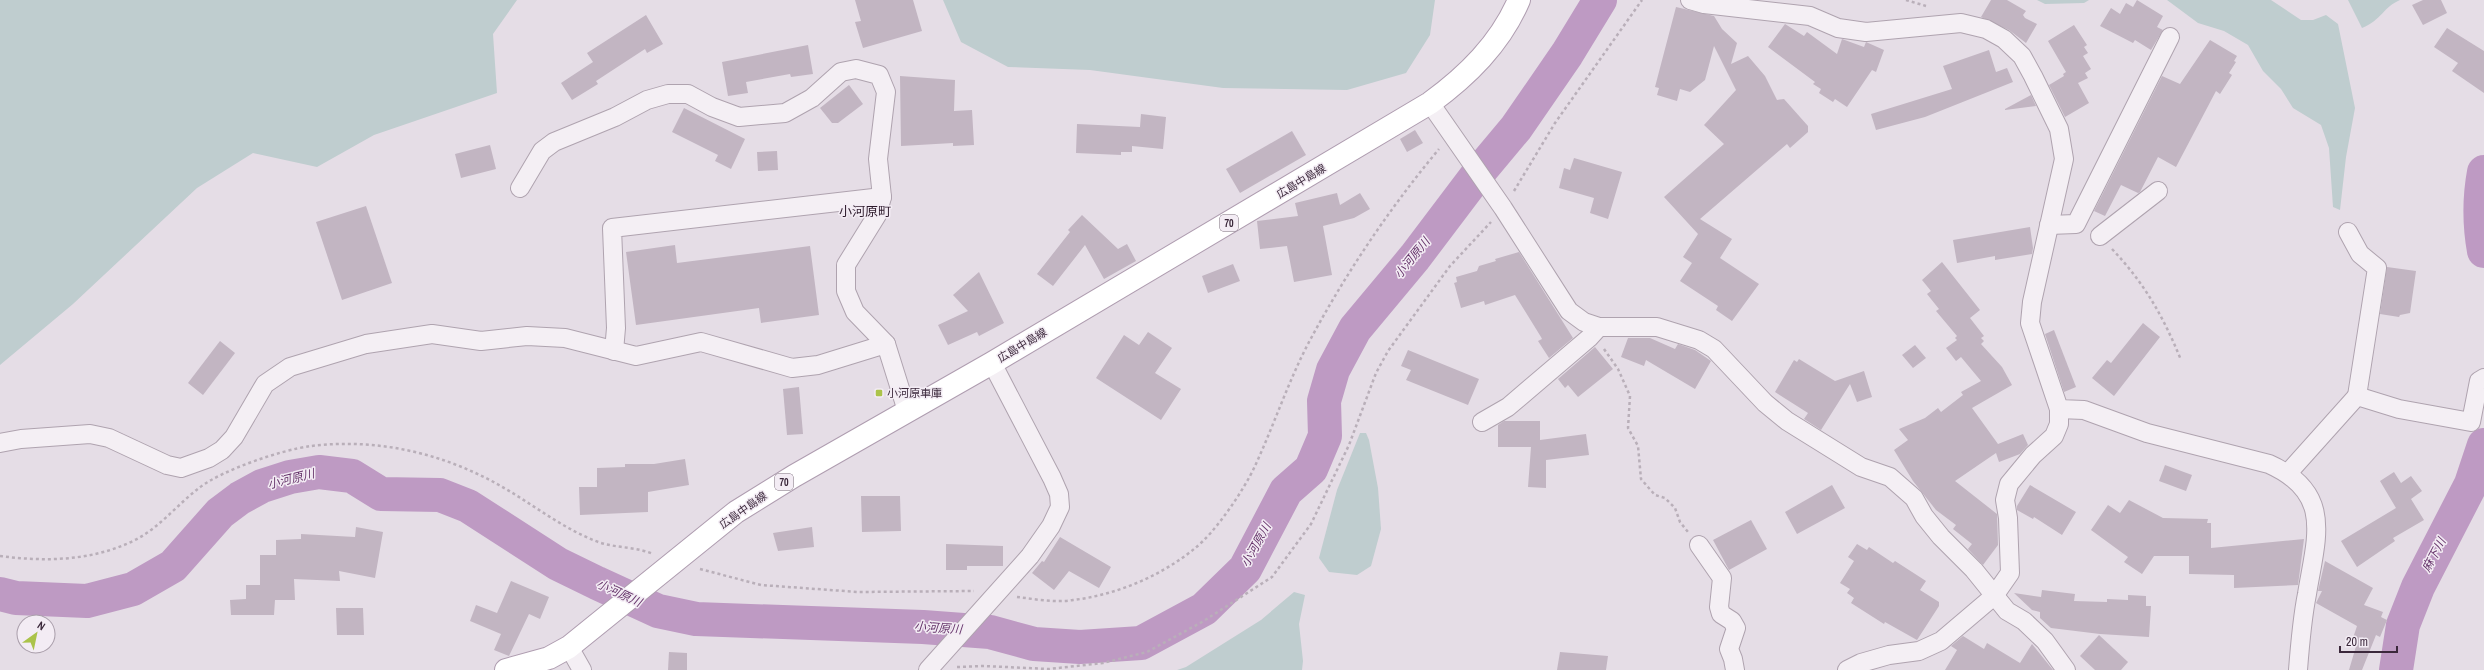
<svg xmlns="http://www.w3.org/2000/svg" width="2484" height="670" font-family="'Archivo Narrow','Noto Sans JP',sans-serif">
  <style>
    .green { fill: #bfcdcf }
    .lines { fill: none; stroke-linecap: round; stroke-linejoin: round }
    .river { stroke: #be9ac3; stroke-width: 34 }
    .building { fill: #c2b5c2 }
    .minor-casing { stroke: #afa3af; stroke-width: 20 }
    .major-casing { stroke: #af9db0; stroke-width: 24 }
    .path { stroke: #b9afb9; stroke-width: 2.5; stroke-dasharray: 3 3; stroke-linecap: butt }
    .minor { stroke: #f4eff4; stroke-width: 18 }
    .major { stroke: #fff; stroke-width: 22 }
    .poi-dot { fill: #abc34a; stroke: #f3ecf4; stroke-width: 1.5 }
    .labels { text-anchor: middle; stroke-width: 3; stroke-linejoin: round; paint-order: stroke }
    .shield { fill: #f3ecf4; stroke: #726372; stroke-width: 1 }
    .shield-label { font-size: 10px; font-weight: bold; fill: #3b283b }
    .street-label { font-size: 11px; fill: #3b283b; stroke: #f3ecf4 }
    .poi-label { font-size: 11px; fill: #3b283b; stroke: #f3ecf4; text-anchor: start }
    .water-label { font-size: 12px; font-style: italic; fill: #66356b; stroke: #f3ecf4 }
    .quarter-label { font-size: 13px; fill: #2c1a2b; stroke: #f3ecf4 }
  </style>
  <rect width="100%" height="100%" fill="#e5dde6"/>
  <g class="green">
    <polygon points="0,0 517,0 493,34 497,93 374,135 317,167 253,153 197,188 73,304 0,365"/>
    <polygon points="943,0 1435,0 1430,35 1406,73 1347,90 1223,88 1090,70 1008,67 961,42"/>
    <polygon points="2037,0 2089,0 2084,3 2045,4"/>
    <polygon points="2167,0 2271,0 2301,20 2313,20 2326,15 2338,24 2355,108 2346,157 2340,210 2333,207 2329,148 2321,125 2293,108 2281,89 2263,71 2248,45 2224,31 2198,23"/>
    <path d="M2348 0H2400C2383 7 2382 20 2362 28Z"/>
    <polygon points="1360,433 1366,433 1369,440 1378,488 1381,529 1371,566 1357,575 1329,572 1319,558 1337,490"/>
    <polygon points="1294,592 1305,595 1299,624 1303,661 1302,670 1177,670 1186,667 1261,620"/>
  </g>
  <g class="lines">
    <g class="river">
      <path d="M2484 172C2479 199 2479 223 2484 251"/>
      <polyline points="0,594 16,598 87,601 133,589 173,566 220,513 240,498 262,486 290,477 319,472 352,476 381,494 440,495 468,506 558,564 597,583 658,611 696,619 923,627 990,632 1034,644 1080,647 1141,643 1204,609 1245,569 1286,491 1311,469 1325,436 1324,401 1333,370 1355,329 1415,257 1480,171 1516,128 1567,54 1600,0"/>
      <polyline points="2396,670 2403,625 2418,587 2471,484 2484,445"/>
    </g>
  </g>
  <g class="building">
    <polygon points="855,0 913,0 922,31 863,48 855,22 861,21"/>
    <polygon points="1991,0 2007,0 2026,11 2023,15 2025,18 2037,24 2026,43 2009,30 1981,17"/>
    <polygon points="2137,0 2163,16 2157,27 2163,30 2151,50 2135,40 2133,43 2100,26 2111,8 2120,14 2126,3 2133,7"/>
    <polygon points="2423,0 2441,0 2447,13 2423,25 2412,5"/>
    <polygon points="1676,7 1714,16 1722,29 1737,43 1731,64 1748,56 1765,76 1777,100 1784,99 1808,126 1808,132 1790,148 1787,144 1700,219 1732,239 1720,258 1759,284 1732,321 1716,310 1718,306 1680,281 1692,263 1683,257 1698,234 1664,197 1724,144 1704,125 1736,90 1714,46 1705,80 1690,92 1680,89 1677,101 1657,95 1659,88 1655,87"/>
    <polygon points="646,15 663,44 647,53 645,49 596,81 598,84 572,100 561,83 593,62 587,53"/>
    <polygon points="1785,24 1804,36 1807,32 1837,54 1842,39 1864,47 1866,42 1884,50 1876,72 1872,70 1847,107 1835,99 1833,102 1819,93 1821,89 1813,84 1815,82 1768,47"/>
    <polygon points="2074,25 2087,45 2084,47 2088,53 2083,56 2091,69 2085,73 2088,78 2078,83 2089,103 2065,117 2049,85 2064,76 2063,74 2066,72 2048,41"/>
    <polygon points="2447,28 2484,51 2484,93 2452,71 2458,63 2434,47"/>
    <polygon points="2210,40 2237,56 2234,61 2236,62 2229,73 2232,75 2220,94 2216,91 2176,167 2158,157 2140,192 2138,193 2121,185 2105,216 2094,211 2162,76 2180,84"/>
    <polygon points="808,45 813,74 791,77 790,74 746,82 748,93 728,96 722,62"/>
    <polygon points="1989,50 1996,72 2007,68 2013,82 1925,117 1876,130 1871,114 1952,89 1943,66"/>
    <polygon points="900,76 955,80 954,111 972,110 974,145 953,146 953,143 901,146"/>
    <polygon points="849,85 863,104 838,123 832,123 820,108"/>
    <polygon points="2031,95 2036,106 2005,110 2005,109"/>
    <polygon points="684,108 745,139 731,169 715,161 718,155 672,132"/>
    <polygon points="1141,114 1166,117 1163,149 1132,146 1132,152 1121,152 1121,155 1076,153 1077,124 1140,127"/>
    <polygon points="1415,130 1423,143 1407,152 1400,139"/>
    <polygon points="1292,131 1306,155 1240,193 1226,169"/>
    <polygon points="490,145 496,169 461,178 455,154"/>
    <polygon points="777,151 778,170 758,171 757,152"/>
    <polygon points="1574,158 1622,172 1608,219 1590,213 1594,198 1559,188 1564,168 1570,170"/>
    <polygon points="1337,193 1340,205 1360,193 1370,209 1354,218 1323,226 1332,275 1294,282 1287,246 1260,249 1257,221 1298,216 1295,203"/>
    <polygon points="366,206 392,283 342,300 316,222"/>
    <polygon points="1082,215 1118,249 1127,244 1136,261 1104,279 1085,245 1053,286 1037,274 1070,232 1068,230"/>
    <polygon points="2030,227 2033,248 2032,254 1995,260 1995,256 1957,263 1953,240"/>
    <polygon points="675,245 677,263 810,246 819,315 761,323 759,308 636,325 626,252"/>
    <polygon points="1519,252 1573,338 1549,358 1538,341 1542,339 1541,337 1515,295 1485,305 1484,301 1461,308 1455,286 1454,283 1457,282 1456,277 1477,271 1479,266 1496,261 1495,259"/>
    <polygon points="1942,262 1980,310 1970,318 1984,336 1981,338 1984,341 1981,344 2002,367 2012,385 1972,408 1998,444 2023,434 2028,445 2020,454 1999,462 1996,453 1955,481 1997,514 1998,545 1983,565 1968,549 1972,544 1953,529 1956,525 1936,510 1913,481 1894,450 1908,440 1899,429 1925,418 1938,408 1941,412 1963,395 1961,392 1981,381 1961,357 1956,361 1946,348 1957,340 1955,338 1957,336 1936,311 1939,309 1927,294 1931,291 1922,280"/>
    <polygon points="1233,264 1240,281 1208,293 1202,276"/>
    <polygon points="2387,267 2416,271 2410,313 2400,315 2399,317 2380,314"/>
    <polygon points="979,272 1004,323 979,336 977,332 948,345 938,325 968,311 953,295"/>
    <polygon points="2143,323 2160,337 2114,396 2092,378 2107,360 2111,363"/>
    <polygon points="2054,330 2076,387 2064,392 2045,334"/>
    <polygon points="1148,332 1172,348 1155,373 1181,389 1161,420 1096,378 1124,335 1139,345"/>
    <polygon points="1628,338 1650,338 1675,349 1678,344 1695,350 1711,361 1695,389 1646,360 1644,366 1621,357"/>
    <polygon points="220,341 235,353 203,395 188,383"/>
    <polygon points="1915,345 1926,358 1913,368 1902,355"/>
    <polygon points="1595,347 1613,369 1578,397 1568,385 1565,388 1558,379"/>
    <polygon points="1408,350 1479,379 1468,405 1406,380 1411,370 1401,366"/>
    <polygon points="1799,359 1835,381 1864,371 1872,397 1857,402 1850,384 1821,430 1804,419 1808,413 1775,392 1794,360 1797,362"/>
    <polygon points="799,387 803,434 787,435 783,389"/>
    <polygon points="1504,421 1540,421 1540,440 1586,434 1589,455 1546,460 1546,488 1528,487 1531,447 1498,447 1498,425"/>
    <polygon points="685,459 689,485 648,492 648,512 580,515 579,487 597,487 597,468 625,467 625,464 654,464"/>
    <polygon points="2165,465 2192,475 2186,491 2159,481"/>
    <polygon points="2394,472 2401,483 2411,476 2422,491 2411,499 2424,520 2393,538 2395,541 2357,567 2341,541 2396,508 2380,481"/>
    <polygon points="1832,485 1845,508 1797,534 1785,512"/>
    <polygon points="2030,485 2076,512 2062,535 2034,517 2033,519 2017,510 2017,506"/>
    <polygon points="861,496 900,496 901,531 862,532"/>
    <polygon points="2129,500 2163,518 2208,519 2207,523 2211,523 2211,548 2304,539 2298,585 2234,588 2234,575 2189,574 2189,556 2154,556 2142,574 2124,562 2128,557 2091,530 2108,505 2120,513"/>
    <polygon points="1751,520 1767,549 1729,570 1713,540"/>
    <polygon points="356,527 383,532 375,578 339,571 340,581 294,579 295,600 275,600 274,615 231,615 230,600 246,599 246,585 260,585 260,555 276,555 276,540 301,539 301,534 355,537"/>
    <polygon points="812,527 814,547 778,551 773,533"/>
    <polygon points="1060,537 1111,567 1099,588 1069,571 1054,590 1032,573 1042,561 1044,562"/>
    <polygon points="946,544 1003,546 1003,566 967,566 967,570 946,570"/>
    <polygon points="1857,544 1867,550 1869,547 1893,563 1895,561 1926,581 1920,590 1939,602 1939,606 1917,640 1885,622 1884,624 1851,603 1854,598 1847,593 1850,589 1840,583 1854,561 1848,557"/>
    <polygon points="2325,561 2373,588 2364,605 2383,612 2381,617 2387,620 2380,637 2376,635 2362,670 2349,670 2357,643 2352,641 2357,626 2316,603 2322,591 2318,591"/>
    <polygon points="511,581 549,597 540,619 529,614 509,656 494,650 501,634 470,621 476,605 497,613"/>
    <polygon points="2042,590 2075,594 2074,601 2107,602 2107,599 2128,600 2128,595 2146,596 2146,606 2151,606 2149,637 2100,634 2051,628 2040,618 2040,612 2032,610 2014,593 2041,597"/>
    <polygon points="336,608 363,608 364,635 337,635"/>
    <polygon points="2099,635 2128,662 2121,670 2095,670 2080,656"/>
    <polygon points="1963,636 1984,649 1987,643 2020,663 2032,644 2053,670 1945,670 1957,650 1951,646"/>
    <polygon points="669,652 687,653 687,670 668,670"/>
    <polygon points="1560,652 1608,656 1606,670 1557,670"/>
  </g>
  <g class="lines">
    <defs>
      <g id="minor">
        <path d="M1690 0 1704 4 1810 16 1838 28 1866 32 1961 23 1986 29 2004 39 2022 56 2033 76 2059 129 2064 159 2032 302 2030 323 2059 409 2084 410 2147 433 2269 464C2334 493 2316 538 2307 594 2302 619 2300 644 2298 670"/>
        <polyline points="1430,103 1503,208 1569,311 1584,322 1599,327 1657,327 1699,340 1714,349 1765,403 1787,421 1861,467 1890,477 1914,498 1924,516 1941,537 1974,570 2007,611 2024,621 2045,641 2066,670"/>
        <polyline points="520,188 542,151 554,142 615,117 647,100 668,94 688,94 712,107 739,117 785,113 812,98 841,72 856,69 879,75 886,92 878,159 882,197 877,215 846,265 846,291 855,312 886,344 907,411"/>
        <polyline points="2049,225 2076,224 2170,37"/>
        <polyline points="2348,232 2360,254 2377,268 2357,396"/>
        <polyline points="2100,236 2158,191"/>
        <polyline points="614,351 616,328 612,228 882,197"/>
        <polyline points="1482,422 1508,407 1589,338 1599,327"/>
        <polyline points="0,443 21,439 90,434 109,438 167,465 181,468 209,458 222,450 234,437 265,384 290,367 366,344 432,334 481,341 527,336 565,338 636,356 701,342 792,368 818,365 886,344"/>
        <polyline points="2288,473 2357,396 2399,409 2471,422 2479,381 2484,378"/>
        <polyline points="1699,545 1722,578 1719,607 1721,614 1732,621 1736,628 1729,649 1733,659 1735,670"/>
        <polyline points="569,647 582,670"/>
        <polyline points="928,670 1030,556 1051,526 1060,507 1059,494 1052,478 992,363"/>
        <polyline points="1847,670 1861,663 1889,655 1919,651 1941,641 1994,596 2010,573 2008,518 2005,500 2009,484 2033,455 2054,436 2059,424 2059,409"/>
      </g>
      <path id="major" d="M506 670 549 658 569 647 736 512 794 476 992 363 1430 103C1467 76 1500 44 1519 0"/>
    </defs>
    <use href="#minor" class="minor-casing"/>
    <use href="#major" class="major-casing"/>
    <g class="path">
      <polyline points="1906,0 1926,6"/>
      <polyline points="1514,191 1555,123 1642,0"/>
      <path d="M2112 249C2145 284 2163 316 2181 360"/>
      <polyline points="1604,349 1618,369 1630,396 1628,428 1638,446 1641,479 1655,495 1665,498 1675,508 1680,522 1688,532"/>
      <path d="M0 556C46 562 93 561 135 540 159 528 178 504 199 488 222 470 281 450 311 446 377 438 442 453 499 485 533 504 564 530 601 543 618 548 637 547 653 554"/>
      <polyline points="700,569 761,585 858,592 974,591"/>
      <path d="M1017 597C1035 599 1054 603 1073 600 1116 595 1161 576 1194 549 1215 533 1244 490 1255 466 1274 425 1288 382 1309 342 1346 273 1389 209 1439 149"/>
      <polyline points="957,667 984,666 1049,669 1103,663 1147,652 1202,622 1272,577 1311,524 1349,445 1376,373 1388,351 1450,266 1491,222"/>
    </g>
    <use href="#minor" class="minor"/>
    <use href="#major" class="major"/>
  </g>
  <rect class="poi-dot" x="875" y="389" width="8" height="8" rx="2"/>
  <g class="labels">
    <g class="shield">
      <rect x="1220" y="215" width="18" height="16" rx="3"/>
      <rect x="775" y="474" width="18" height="16" rx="3"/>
    </g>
    <g class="shield-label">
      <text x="1229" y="227">70</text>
      <text x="784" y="486">70</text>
    </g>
    <g class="street-label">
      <text transform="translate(1301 181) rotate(-31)" y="4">広島中島線</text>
      <text transform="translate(1022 345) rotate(-31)" y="4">広島中島線</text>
      <text transform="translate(743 510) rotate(-35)" y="4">広島中島線</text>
    </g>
    <g class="poi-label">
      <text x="887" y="397">小河原車庫</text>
    </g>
    <g class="water-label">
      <text transform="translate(1412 258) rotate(-51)" y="4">小河原川</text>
      <text transform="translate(291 479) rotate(-14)" y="4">小河原川</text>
      <text transform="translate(1256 545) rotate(-61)" y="4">小河原川</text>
      <text transform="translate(2434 555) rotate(-62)" y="4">麻下川</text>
      <text transform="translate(619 593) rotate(25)" y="4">小河原川</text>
      <text transform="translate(938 628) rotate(4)" y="4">小河原川</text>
    </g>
    <g class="quarter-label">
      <text x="865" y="216">小河原町</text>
    </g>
  </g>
  <g transform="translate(36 634) rotate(33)"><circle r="19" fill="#f3ecf4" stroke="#a99eaa"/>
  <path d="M0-3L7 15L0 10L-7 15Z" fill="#abc34a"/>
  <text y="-6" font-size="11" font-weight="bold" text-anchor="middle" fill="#3b283b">N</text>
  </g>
  <path d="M2340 646v6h57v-6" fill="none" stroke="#3b283b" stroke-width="2"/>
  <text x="2346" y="646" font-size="12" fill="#3b283b" stroke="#f3ecf4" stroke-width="3" paint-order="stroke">20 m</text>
</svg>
